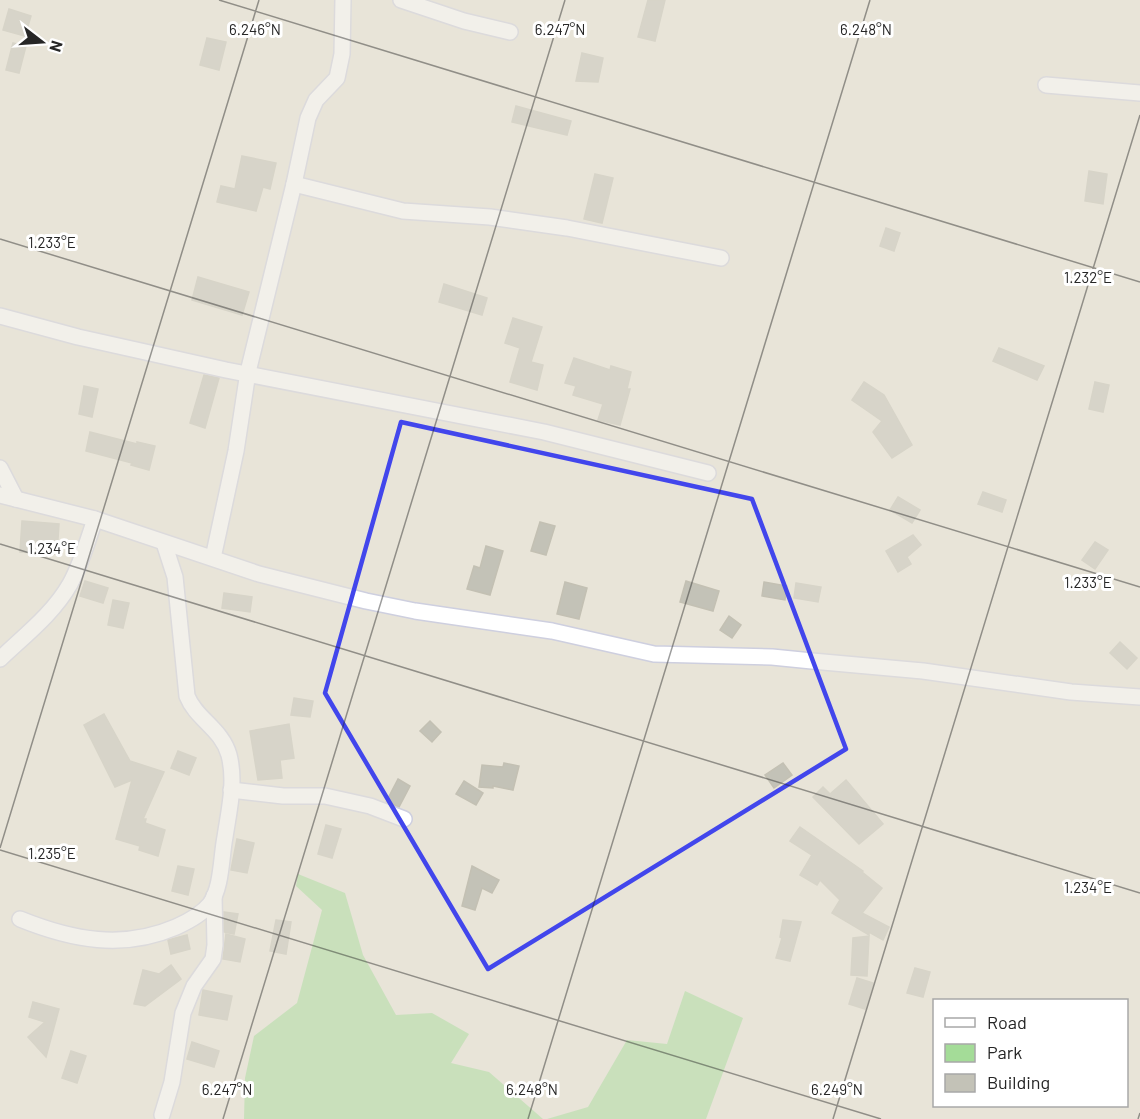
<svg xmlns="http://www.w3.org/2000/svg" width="1140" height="1119" font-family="Barlow,sans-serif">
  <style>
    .green { fill: #a4dc98 }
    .building { fill: #c3c2b7; stroke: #c3c0b3; stroke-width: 1.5 }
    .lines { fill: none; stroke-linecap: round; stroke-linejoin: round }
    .minor-casing { stroke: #cecfdf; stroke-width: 18 }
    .minor { stroke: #fff; stroke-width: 15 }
    .marked { fill: none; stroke: #4246ec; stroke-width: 4.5; stroke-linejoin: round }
    .ticks { fill: none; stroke: #262626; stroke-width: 1.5; stroke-opacity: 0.45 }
    .ticks-label { font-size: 15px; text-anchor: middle; fill: #262626; stroke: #fff; stroke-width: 6; stroke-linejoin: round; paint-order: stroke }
  </style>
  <rect width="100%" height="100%" fill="#e8e4d8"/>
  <g class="green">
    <polygon points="298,874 345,893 363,955 396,1015 432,1013 469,1034 451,1063 489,1072 543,1119 244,1119 245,1078 254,1036 297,1003 322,910 296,886"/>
    <polygon points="685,991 743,1018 706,1119 547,1119 588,1107 627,1040 667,1044"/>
  </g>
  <g class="building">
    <polygon points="648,0 665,0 655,41 638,37"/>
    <polygon points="9,9 31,16 25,36 3,30"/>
    <polygon points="207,38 226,42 219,70 200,65"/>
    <polygon points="13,43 26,46 19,73 6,70"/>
    <polygon points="582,53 603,58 598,82 576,81"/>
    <polygon points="516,106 571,121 567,135 512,122"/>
    <polygon points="242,156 276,163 270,189 263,187 256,211 217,202 221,186 235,189"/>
    <polygon points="1089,171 1107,174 1103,204 1085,201"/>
    <polygon points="595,174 613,178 602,223 584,219"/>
    <polygon points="886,228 900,233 894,251 880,246"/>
    <polygon points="198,277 249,292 242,315 192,300"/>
    <polygon points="444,284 487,298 482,315 439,302"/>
    <polygon points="513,318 542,327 531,362 543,365 537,390 510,382 520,348 505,343"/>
    <polygon points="999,348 1044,366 1037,380 993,361"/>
    <polygon points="574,358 610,370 611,366 631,372 627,389 630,389 620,425 598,420 603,404 573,395 576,386 565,383"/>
    <polygon points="204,375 219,378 205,428 190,423"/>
    <polygon points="864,382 884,395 912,445 892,458 873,432 882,421 852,400"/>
    <polygon points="1095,382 1109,385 1103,412 1089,409"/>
    <polygon points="84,386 98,389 92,417 79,414"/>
    <polygon points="90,432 137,444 137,442 155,446 149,470 131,465 132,463 86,451"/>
    <polygon points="983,492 1006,500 1002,512 978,504"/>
    <polygon points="898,497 920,510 912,523 890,510"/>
    <polygon points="22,521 59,524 57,554 20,552"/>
    <polygon points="540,522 555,526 546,555 531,551"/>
    <polygon points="913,535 921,545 907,557 911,564 898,572 886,551"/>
    <polygon points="1095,542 1108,550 1095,569 1082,560"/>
    <polygon points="486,546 503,551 490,595 467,589 474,566 480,568"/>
    <polygon points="85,581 108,588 103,603 80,596"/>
    <polygon points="686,581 719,591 713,611 680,602"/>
    <polygon points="565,582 587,588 579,619 557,614"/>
    <polygon points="764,582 787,586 785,600 762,596"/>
    <polygon points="796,583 821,587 818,602 794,598"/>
    <polygon points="224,593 252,597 250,612 222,608"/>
    <polygon points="113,600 129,603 123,628 108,625"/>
    <polygon points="729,616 741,625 732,638 720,630"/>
    <polygon points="1120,642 1137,658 1127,669 1110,653"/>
    <polygon points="294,698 313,701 310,717 291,715"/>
    <polygon points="104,714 130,761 164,772 143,819 146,819 145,823 165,830 158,856 139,850 140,846 116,839 132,780 115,787 84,725"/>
    <polygon points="430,721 441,732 432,742 420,731"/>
    <polygon points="289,724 294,758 280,760 282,778 258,780 250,731"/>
    <polygon points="178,751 196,758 189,775 171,768"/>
    <polygon points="504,763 519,766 513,790 493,786 493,788 479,787 482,765 503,767"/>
    <polygon points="783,763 792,775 774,788 765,775"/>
    <polygon points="398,779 410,786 399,807 386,802"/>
    <polygon points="846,780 883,824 859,844 813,797 823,787 830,794"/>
    <polygon points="464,781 483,793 476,805 456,794"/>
    <polygon points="326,825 341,829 332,858 318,854"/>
    <polygon points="800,827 863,871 862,872 882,888 862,913 889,927 883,940 869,932 869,935 832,913 840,900 820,880 817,885 800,875 812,855 790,841"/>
    <polygon points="237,839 254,843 247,873 231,870"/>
    <polygon points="178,866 194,869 188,895 172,891"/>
    <polygon points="472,866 499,880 492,893 482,888 475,910 462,906"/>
    <polygon points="224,912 238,914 234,934 224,932"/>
    <polygon points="276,920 291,922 286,954 270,951"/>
    <polygon points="783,920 801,922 790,961 776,958 782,938 780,937"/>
    <polygon points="226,934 245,939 240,962 223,959"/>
    <polygon points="187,935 190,949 171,954 168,940"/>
    <polygon points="869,936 867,976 851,975 853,938"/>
    <polygon points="171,965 181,979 145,1006 134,1004 143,970 159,974"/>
    <polygon points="915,968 930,972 923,997 907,993"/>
    <polygon points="857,978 873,983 865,1009 849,1004"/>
    <polygon points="203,990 232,996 227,1020 199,1015"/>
    <polygon points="33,1002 59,1009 46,1057 28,1037 45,1022 29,1017"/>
    <polygon points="192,1042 219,1051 214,1067 187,1059"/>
    <polygon points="71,1051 86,1056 77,1083 62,1078"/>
  </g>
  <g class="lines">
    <defs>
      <g id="minor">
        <polyline points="401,0 464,21 510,32"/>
        <polyline points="1046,85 1140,93"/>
        <polyline points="294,184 403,211 490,217 567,228 721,258"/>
        <polyline points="0,316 78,337 226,370 544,432 708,473"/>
        <polyline points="0,468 16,499"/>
        <polyline points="0,495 95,519 259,574 366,601 415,611 552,631 654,654 772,657 812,661 923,671 1071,692 1140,697"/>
        <polyline points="213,558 236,451 248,372 294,184 308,118 316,100 337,78 342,54 343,0"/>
        <path d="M0 659C24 636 53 614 70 584 81 564 88 540 95 519"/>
        <polyline points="231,790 283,796 325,796 370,806 404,819"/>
        <path d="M20 919C72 940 123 950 176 927 187 922 202 914 210 904 222 887 221 857 225 837 229 810 236 782 229 755 222 729 196 719 187 696L175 577 164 543"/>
        <polyline points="162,1115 172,1082 183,1013 194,986 213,959 215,945 214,896"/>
      </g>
    </defs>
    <use href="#minor" class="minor-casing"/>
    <use href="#minor" class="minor"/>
  </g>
  <path d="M0 0H1140V1119H0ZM401 422 752 499 846 749 488 969 325 693Z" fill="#e8e4d8" fill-opacity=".55" fill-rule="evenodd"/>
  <path class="marked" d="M401 422 752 499 846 749 488 969 325 693Z"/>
  <path class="ticks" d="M219 0 1140 282M0 239 1140 587M0 544 1140 893M0 848 259 0M0 850 881 1119M223 1119 565 0M528 1119 870 0M833 1119 1140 115M1138 1119 1140 1113"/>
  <g class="ticks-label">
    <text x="255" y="35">6.246°N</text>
    <text x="560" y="35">6.247°N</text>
    <text x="866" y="35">6.248°N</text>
    <text x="52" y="248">1.233°E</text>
    <text x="1088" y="283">1.232°E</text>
    <text x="52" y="554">1.234°E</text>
    <text x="1088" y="588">1.233°E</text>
    <text x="52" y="859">1.235°E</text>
    <text x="1088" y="893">1.234°E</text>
    <text x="227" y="1095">6.247°N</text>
    <text x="532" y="1095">6.248°N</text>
    <text x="837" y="1095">6.249°N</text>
  </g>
  <rect x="933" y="999" width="195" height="108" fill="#ffffff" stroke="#a8a8a8" stroke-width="1.5"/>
  <rect x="945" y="1018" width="30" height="9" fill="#ffffff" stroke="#a8a8a8" stroke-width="1.5"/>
  <text x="987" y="1029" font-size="18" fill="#262626">Road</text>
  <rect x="945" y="1044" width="30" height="18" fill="#a4dc98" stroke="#a8a8a8" stroke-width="1.5"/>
  <text x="987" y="1059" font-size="18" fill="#262626">Park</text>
  <rect x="945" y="1074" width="30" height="18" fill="#c3c2b7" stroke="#a8a8a8" stroke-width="1.5"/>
  <text x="987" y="1089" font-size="18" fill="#262626">Building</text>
  <g transform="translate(42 42) rotate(107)" stroke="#ffffff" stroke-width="4.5" paint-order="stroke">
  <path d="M0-4.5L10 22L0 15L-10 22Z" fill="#262626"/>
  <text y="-9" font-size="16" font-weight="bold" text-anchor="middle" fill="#262626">N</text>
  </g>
</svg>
